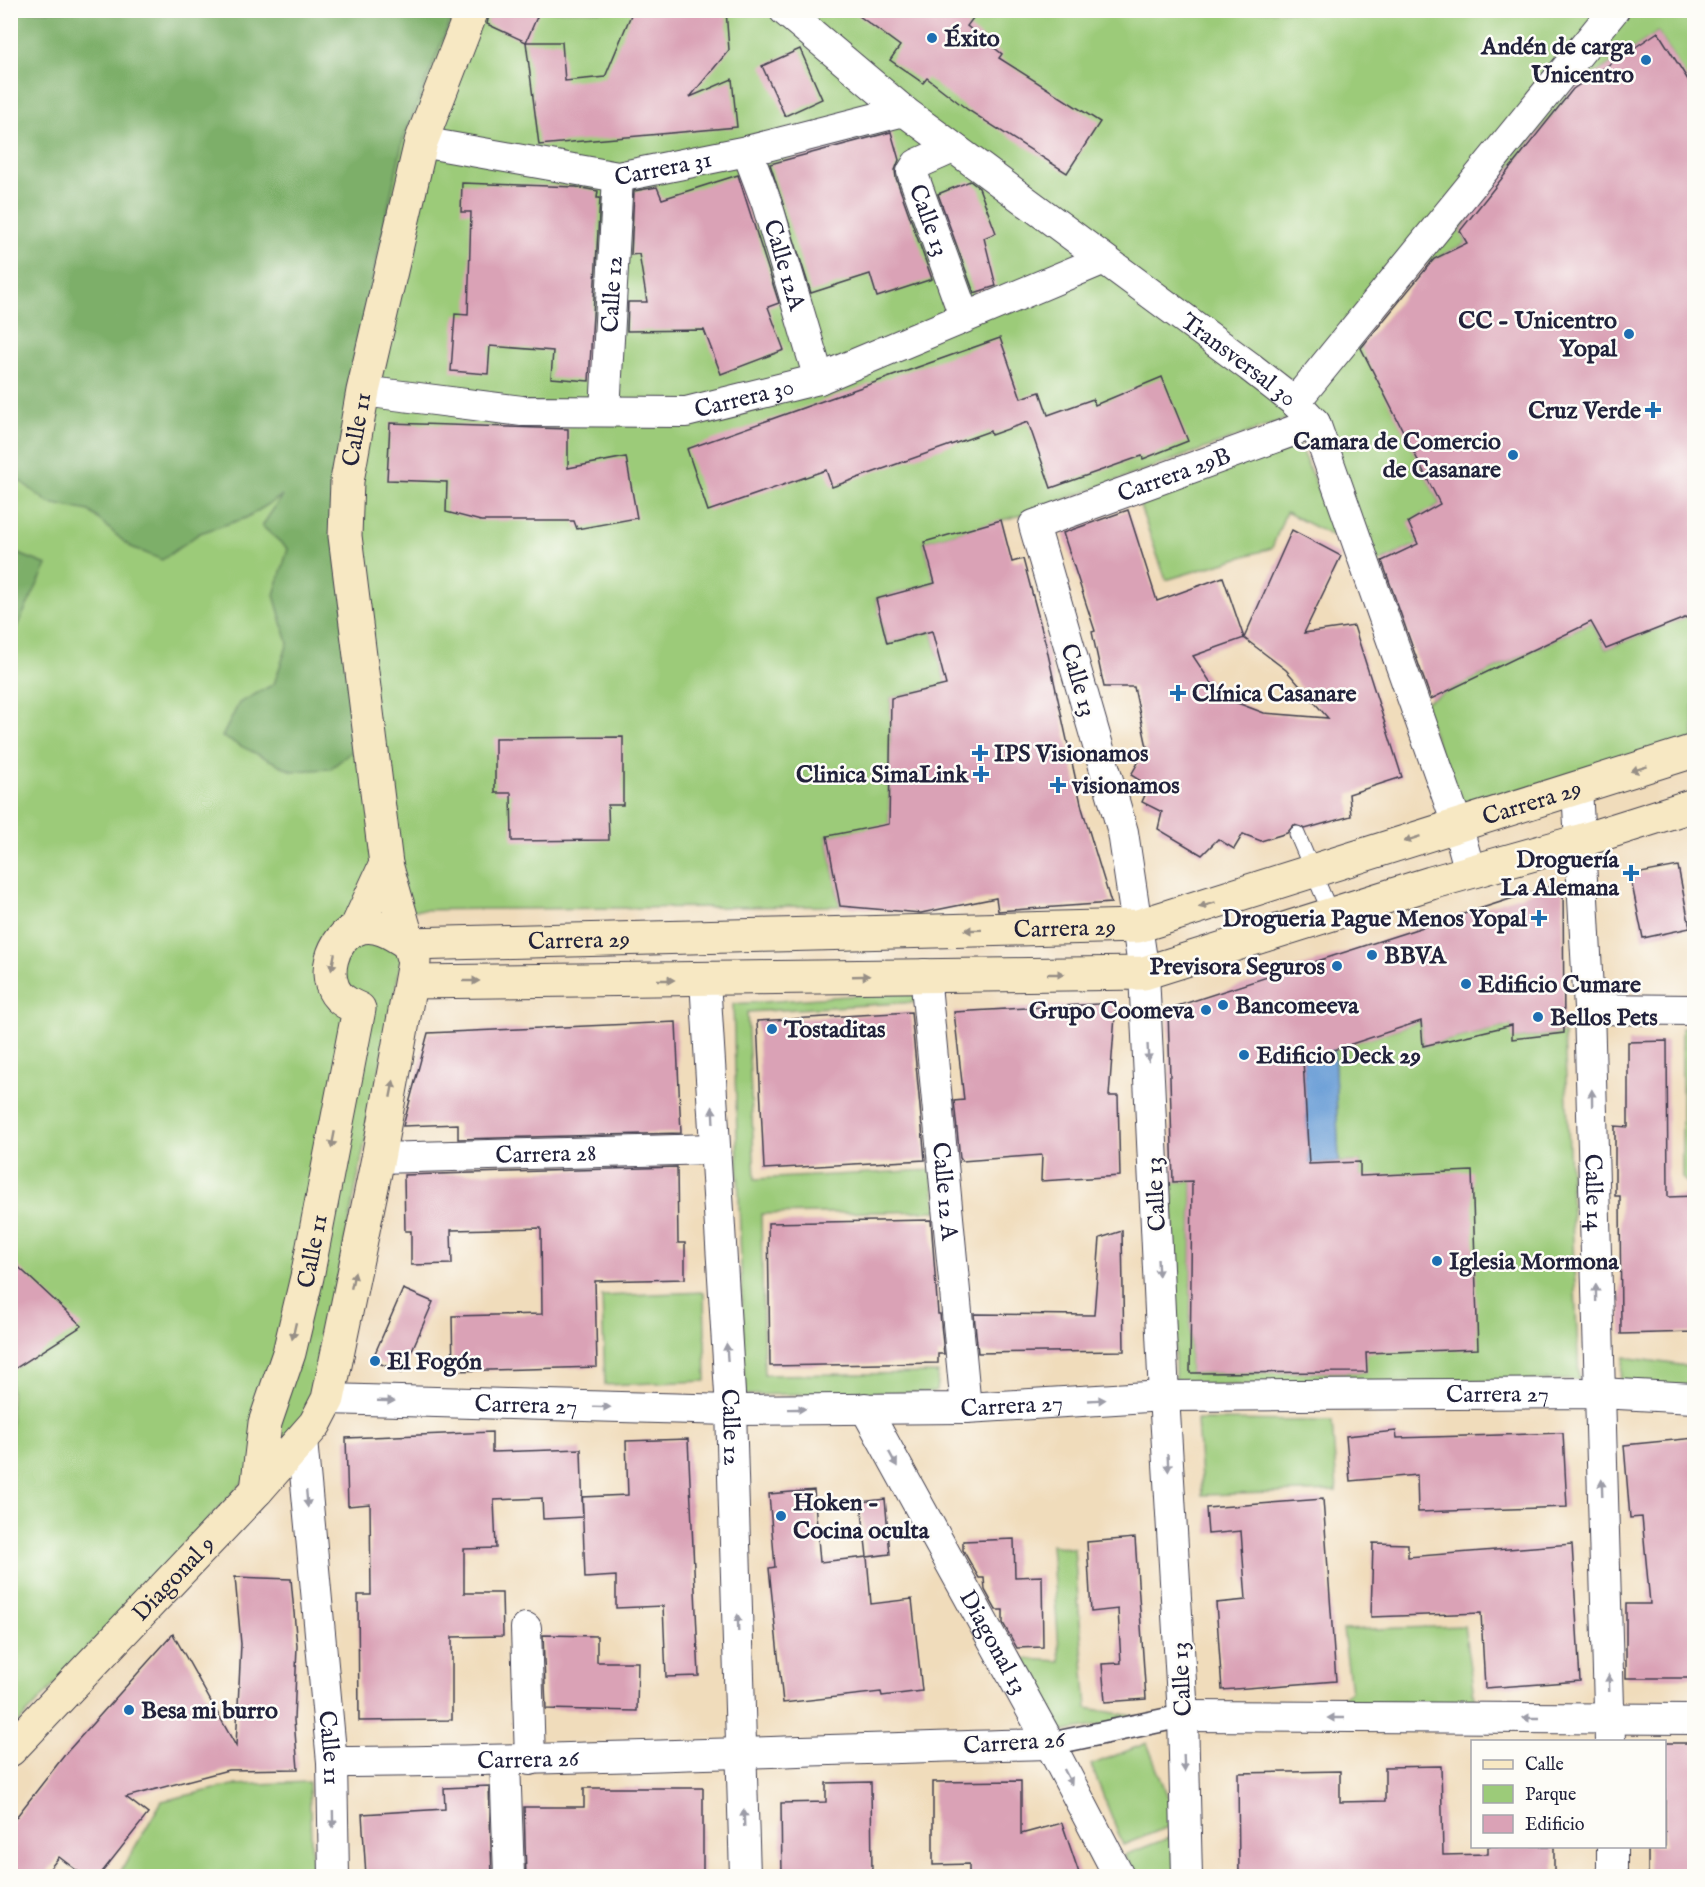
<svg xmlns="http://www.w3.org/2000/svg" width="1705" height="1887" font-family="'IM FELL English',serif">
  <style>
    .green { fill: #9ccb79; stroke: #5f765a; stroke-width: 1.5 }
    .forest { fill: #7daf69; stroke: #506852; stroke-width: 1.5 }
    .water { fill: #6c9fd7; stroke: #476089; stroke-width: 1.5 }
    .building { fill: #daa2b6; fill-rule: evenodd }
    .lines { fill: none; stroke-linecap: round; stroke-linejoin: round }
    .service-casing { stroke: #413e4e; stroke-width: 17 }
    .pedestrian-casing { stroke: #413e4e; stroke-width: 25 }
    .minor-casing { stroke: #413e4e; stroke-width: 32 }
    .secondary-casing { stroke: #413e4e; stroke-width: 35 }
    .service { stroke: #fff; stroke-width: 15 }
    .pedestrian { stroke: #fff; stroke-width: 22 }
    .minor { stroke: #fff; stroke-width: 30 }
    .secondary { stroke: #f7e8c3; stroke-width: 33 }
    .oneway { fill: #978f86 }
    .oneway2 { fill: #9c9ca7 }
    .poi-dot { fill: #1f6fb2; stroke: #fdfcf7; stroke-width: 2 }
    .labels { text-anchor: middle; stroke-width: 5; stroke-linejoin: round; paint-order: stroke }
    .poi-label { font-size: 24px; font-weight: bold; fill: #22223b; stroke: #fdfcf7; text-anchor: start }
    .street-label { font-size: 24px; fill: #22223b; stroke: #fdfcf7 }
  </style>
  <rect width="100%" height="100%" fill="#fdfcf7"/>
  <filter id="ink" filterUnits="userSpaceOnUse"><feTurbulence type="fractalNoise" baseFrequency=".0167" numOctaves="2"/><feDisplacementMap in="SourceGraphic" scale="12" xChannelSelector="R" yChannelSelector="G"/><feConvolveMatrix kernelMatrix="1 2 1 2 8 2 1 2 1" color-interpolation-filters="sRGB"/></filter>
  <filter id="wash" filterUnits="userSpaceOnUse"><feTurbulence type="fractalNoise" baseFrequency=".008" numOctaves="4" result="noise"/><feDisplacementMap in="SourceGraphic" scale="24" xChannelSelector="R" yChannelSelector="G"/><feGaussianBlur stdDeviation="1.35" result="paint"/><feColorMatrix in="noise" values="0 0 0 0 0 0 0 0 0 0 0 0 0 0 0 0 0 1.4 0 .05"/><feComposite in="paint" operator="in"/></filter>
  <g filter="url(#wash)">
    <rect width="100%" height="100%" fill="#f0dcbb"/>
    <g class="green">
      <polygon points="11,11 1694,11 1694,91 1658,32 1573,89 1460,230 1467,243 1415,268 1357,337 1440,504 1409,522 1418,544 1373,565 1306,412 1021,515 924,542 935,583 876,599 887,643 932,631 946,685 891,698 889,825 827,836 840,906 403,910 406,937 315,1393 304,1417 11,1731"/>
      <polygon points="1297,440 1340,540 1286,512 1272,548 1166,580 1137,498"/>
      <polygon points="1694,614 1694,740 1462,817 1423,703 1591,622 1606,649"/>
      <polygon points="916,991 917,1002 747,1012 755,1179 931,1170 937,1211 761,1214 764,1375 938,1373 936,1392 745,1395 733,1004"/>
      <polygon points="1421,1021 1423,1046 1512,1025 1513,1039 1564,1033 1579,1380 1175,1386 1173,1182 1192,1181 1190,1373 1366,1372 1360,1162 1339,1162 1334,1049"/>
      <polygon points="1694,1027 1694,1189 1682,1178 1682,1028"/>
      <polygon points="704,1292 706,1381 605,1385 602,1296"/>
      <polygon points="1624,1357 1694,1367 1694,1391 1620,1385"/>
      <polygon points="1197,1420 1332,1421 1337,1491 1202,1495"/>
      <polygon points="1051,1545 1074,1549 1087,1708 1143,1718 1050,1734 1009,1658 1060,1661"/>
      <polygon points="1464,1626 1475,1703 1334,1703 1351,1691 1343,1630"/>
      <polygon points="1147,1743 1178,1823 1123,1845 1091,1765"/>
      <polygon points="309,1782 312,1868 239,1876 118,1876 162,1801 233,1785"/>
      <polygon points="1176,1835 1178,1876 1137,1876 1124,1855"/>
    </g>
    <g class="forest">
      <polygon points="10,11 454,11 403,140 348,390 369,738 330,769 292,771 222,737 239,703 274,684 288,643 274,595 288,549 262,526 282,496 246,518 200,533 162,560 129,546 89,511 49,503 11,474"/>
      <polygon points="11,551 47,565 11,639"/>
    </g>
    <polygon class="water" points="1334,1049 1339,1162 1309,1164 1303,1060"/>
    <g id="blocks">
      <g class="building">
        <polygon points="490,10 540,10 526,42 487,24"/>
        <polygon points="633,10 726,10 729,50 690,97 732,79 737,127 539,145 526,42 562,42 565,81 605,77"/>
        <polygon points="851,10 979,10 967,26 1002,54 999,58 1100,122 1067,173 968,110 927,78 923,83 890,60 900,46"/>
        <polygon points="1658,32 1695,91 1695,614 1606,649 1591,622 1431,699 1382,561 1418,544 1408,522 1440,504 1361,348 1434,259 1467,243 1460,231 1573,89"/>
        <polygon points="800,49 822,99 785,116 762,66"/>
        <polygon points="891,132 899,160 895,170 896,178 932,279 877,297 870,274 811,293 770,164"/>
        <polygon points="738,175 779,303 768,307 784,350 721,374 704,330 627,331 628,302 647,302 639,254 631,255 634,191 657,187 662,199"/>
        <polygon points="970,181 979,188 996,233 984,238 996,286 974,293 938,194"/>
        <polygon points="462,183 576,187 598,191 597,198 600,198 589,381 551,378 553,351 490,346 488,374 451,371 455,314 468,315 471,212 461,212"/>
        <polygon points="1000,338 1021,398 1040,392 1048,415 1093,399 1095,405 1162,377 1188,441 1143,459 1142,456 1051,488 1028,422 991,435 990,431 832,487 826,470 708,511 687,449"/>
        <polygon points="390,423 568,429 568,468 626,457 637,518 577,529 574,521 481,521 446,512 447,482 387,480"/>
        <path d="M1128 510 1157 601 1223 577 1244 638 1292 530 1341 556 1304 633 1354 626 1402 777 1349 794 1351 816 1305 829 1294 825 1287 833 1261 841 1243 834 1234 849 1218 839 1202 855 1158 829 1162 812 1142 802 1149 786 1131 775 1147 747 1134 687H1104L1092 632 1095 631 1063 533ZM1244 638 1286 670 1328 718 1264 713 1227 699 1209 680 1193 656Z"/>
        <polygon points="1001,520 1012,562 1023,559 1046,645 1082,808 1111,903 998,911 996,898 921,913 840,906 827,836 889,824 891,698 946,685 932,631 887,643 876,599 935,583 924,542"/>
        <polygon points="623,737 623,805 608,805 609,840 512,841 511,793 495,793 495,738"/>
        <polygon points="1678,866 1690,928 1643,938 1630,875"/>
        <polygon points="1563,882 1564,1033 1512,1039 1512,1025 1423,1046 1421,1021 1303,1060 1309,1164 1360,1162 1360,1176 1472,1171 1478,1349 1366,1353 1367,1372 1190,1373 1192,1181 1173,1182 1168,1009"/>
        <polygon points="1116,1003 1109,1096 1118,1096 1120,1176 1041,1181 1042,1155 962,1161 960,1158 954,1101 964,1100 954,1012"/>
        <polygon points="911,1012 925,1160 764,1169 757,1021"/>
        <polygon points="676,1022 681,1133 458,1139 458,1124 403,1126 428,1033"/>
        <polygon points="1667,1041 1668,1197 1695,1196 1695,1332 1621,1334 1620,1196 1615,1196 1615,1126 1628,1127 1628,1042"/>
        <polygon points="677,1167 678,1243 685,1243 685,1279 595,1281 597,1367 453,1371 452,1316 542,1314 541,1228 451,1230 452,1264 411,1265 411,1231 405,1231 404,1175"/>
        <polygon points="931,1220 938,1314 940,1314 944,1354 938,1354 938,1363 770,1366 768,1223"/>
        <polygon points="1122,1231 1124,1351 978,1353 974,1314 1094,1315 1100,1238"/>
        <polygon points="10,1259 82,1326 10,1372"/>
        <polygon points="403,1289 433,1302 402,1373 372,1360"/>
        <polygon points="1396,1431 1397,1438 1563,1433 1567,1507 1418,1512 1417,1475 1350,1481 1346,1436"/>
        <polygon points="492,1432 492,1452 581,1449 583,1517 543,1519 542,1498 494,1500 496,1548 464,1549 464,1593 502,1593 503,1636 452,1637 452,1720 359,1721 358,1595 371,1595 370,1504 348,1506 346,1438"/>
        <polygon points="1695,1438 1695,1678 1626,1678 1626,1604 1650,1604 1642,1517 1630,1518 1624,1445"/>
        <polygon points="688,1439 699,1676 666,1677 663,1606 616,1608 616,1576 585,1578 582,1497 628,1495 626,1441"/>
        <polygon points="814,1490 820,1562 867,1557 861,1502 885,1499 890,1554 867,1557 871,1604 912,1599 922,1691 882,1696 881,1692 783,1703 769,1568 775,1567 769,1494"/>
        <polygon points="1323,1499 1336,1681 1222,1690 1216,1603 1246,1600 1241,1531 1208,1534 1206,1508"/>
        <polygon points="1135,1538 1146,1699 1105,1702 1102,1664 1121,1663 1118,1609 1091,1612 1087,1542"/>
        <polygon points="1014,1539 1015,1577 1042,1576 1043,1647 1017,1648 1003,1623 1003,1610 996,1610 985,1590 984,1578 979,1578 963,1550 963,1541"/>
        <polygon points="1373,1543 1408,1544 1408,1557 1572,1544 1580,1681 1485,1688 1481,1613 1371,1617"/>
        <polygon points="235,1577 291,1579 297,1646 294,1720 298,1769 228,1770 126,1797 148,1814 99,1876 84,1876 59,1857 44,1876 10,1876 10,1825 67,1752 173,1634 236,1746 241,1644"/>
        <polygon points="543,1635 597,1636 597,1662 638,1662 637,1711 546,1709"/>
        <polygon points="1665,1743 1695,1743 1695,1876 1648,1876 1648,1846 1665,1846"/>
        <polygon points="1441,1766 1443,1855 1488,1854 1488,1846 1554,1846 1554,1876 1239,1876 1238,1773 1340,1771 1340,1802 1385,1801 1385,1767"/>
        <polygon points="1021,1781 1021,1834 1062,1823 1080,1876 969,1876 969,1864 933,1865 933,1782"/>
        <polygon points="871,1782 872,1876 782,1876 781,1803 826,1802 826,1783"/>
        <polygon points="489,1786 492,1876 366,1876 362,1814 445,1809 444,1788"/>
        <polygon points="584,1788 703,1788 703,1876 526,1876 524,1807 584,1807"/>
      </g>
    </g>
  </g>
  <g filter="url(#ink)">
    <use href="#blocks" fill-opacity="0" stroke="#413e4e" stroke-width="1.5"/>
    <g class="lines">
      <defs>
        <polyline id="service" points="1297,834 1331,914"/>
        <polyline id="pedestrian" points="1050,1744 1183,1716"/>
        <g id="minor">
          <path id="s1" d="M784 10 904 111 1250 367 1295 402 1315 423 1457 824 1470 872"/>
          <path id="s2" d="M421 142 618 177 747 151 904 111"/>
          <path id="s3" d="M953 148 917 164 912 172 964 316"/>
          <path id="s4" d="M747 151 767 204 819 379"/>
          <path id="s5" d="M363 391 522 411 686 412 819 379 1102 260"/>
          <polyline points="1295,402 1614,10"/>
          <path id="s6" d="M605 411 618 177"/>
          <path id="s7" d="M1577 788 1589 1009 1610 1742"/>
          <path id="s8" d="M925 974 966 1408"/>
          <path id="s9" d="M705 980 731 1410 745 1876"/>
          <polyline points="1589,1009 1694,1010"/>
          <path id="s10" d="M378 1158 714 1149"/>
          <path id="s11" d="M328 1399 731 1410 966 1408 1164 1396 1599 1393 1694 1398"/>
          <path id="s12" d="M865 1408 1050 1744 1119 1876"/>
          <path id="s13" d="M302 1440 332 1762 334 1876"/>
          <polyline points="526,1628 530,1760"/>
          <polyline points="1183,1716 1694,1719"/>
          <polyline points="505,1761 509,1875"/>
          <path id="s14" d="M332 1762C572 1761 811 1749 1050 1744"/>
          <polyline points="1612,1846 1612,1876"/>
          <path id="s15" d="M1187 1876 1183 1716 1164 1396 1144 973 1123 832 1034 525 1315 423"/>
        </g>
        <g id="secondary">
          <polyline points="356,929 386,864"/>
          <path id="s16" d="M409 944 1138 926 1694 751"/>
          <polyline points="412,982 1144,973 1431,883 1580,841 1694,805"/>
          <path id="s17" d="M257 1490 265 1423 289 1353 307 1277 359 1009C352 1006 344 1002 339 997 321 978 332 938 356 929 375 921 394 934 409 944"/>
          <path id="s18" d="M10 1750 257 1490 315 1424 328 1399 378 1158 414 962 386 864 345 536 347 481 363 391 421 142 472 10"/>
        </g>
      </defs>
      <use href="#service" class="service-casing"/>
      <use href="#pedestrian" class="pedestrian-casing"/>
      <use href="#minor" class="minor-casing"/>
      <use href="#secondary" class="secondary-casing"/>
      <use href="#service" class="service"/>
      <use href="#pedestrian" class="pedestrian"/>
      <use href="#minor" class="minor"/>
      <use href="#secondary" class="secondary"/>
    </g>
    <defs><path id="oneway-solid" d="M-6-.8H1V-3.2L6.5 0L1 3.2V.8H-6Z" transform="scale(1.5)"/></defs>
    <g class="oneway">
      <use href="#oneway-solid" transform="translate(1639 769) rotate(163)"/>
      <use href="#oneway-solid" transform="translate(1412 839) rotate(161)"/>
      <use href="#oneway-solid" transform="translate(1207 905) rotate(163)"/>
      <use href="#oneway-solid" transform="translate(973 930) rotate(179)"/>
      <use href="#oneway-solid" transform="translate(333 962) rotate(101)"/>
      <use href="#oneway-solid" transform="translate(1056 974)"/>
      <use href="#oneway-solid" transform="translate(861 976) rotate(-2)"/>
      <use href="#oneway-solid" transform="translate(666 980)"/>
      <use href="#oneway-solid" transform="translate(471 981)"/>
      <use href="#oneway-solid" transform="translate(392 1089) rotate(-79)"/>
      <use href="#oneway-solid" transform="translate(333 1140) rotate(101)"/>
      <use href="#oneway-solid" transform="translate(353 1280) rotate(-78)"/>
      <use href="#oneway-solid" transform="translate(294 1331) rotate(103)"/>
    </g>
    <g class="oneway2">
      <use href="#oneway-solid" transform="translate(1148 1053) rotate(87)"/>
      <use href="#oneway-solid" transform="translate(1592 1098) rotate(-91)"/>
      <use href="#oneway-solid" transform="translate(713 1115) rotate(-93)"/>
      <use href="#oneway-solid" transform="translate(1158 1268) rotate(87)"/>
      <use href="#oneway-solid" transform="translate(1596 1293) rotate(-91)"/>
      <use href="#oneway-solid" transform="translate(727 1352) rotate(-94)"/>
      <use href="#oneway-solid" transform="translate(1097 1400) rotate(-3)"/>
      <use href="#oneway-solid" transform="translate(386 1401) rotate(2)"/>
      <use href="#oneway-solid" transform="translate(602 1407) rotate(2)"/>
      <use href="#oneway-solid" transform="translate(797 1409) rotate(-1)"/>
      <use href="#oneway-solid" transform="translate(893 1459) rotate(61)"/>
      <use href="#oneway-solid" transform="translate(1168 1463) rotate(87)"/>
      <use href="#oneway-solid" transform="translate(1602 1488) rotate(-92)"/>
      <use href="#oneway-solid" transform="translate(307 1499) rotate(85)"/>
      <use href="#oneway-solid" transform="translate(738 1623) rotate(-92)"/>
      <use href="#oneway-solid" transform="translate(1609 1683) rotate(-92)"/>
      <use href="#oneway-solid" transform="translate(1336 1718) rotate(-180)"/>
      <use href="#oneway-solid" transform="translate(1531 1718) rotate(180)"/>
      <use href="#oneway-solid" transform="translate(1184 1763) rotate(88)"/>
      <use href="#oneway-solid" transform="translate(1068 1777) rotate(63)"/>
      <use href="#oneway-solid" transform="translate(744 1818) rotate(-92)"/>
      <use href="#oneway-solid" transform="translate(333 1819) rotate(89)"/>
    </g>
  </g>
  <g class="poi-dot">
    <circle cx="932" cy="38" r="6"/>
    <circle cx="1646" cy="60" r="6"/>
    <circle cx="1629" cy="334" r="6"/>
    <path d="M1650 401h6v6h6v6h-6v6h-6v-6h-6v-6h6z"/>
    <circle cx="1513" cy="455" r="6"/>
    <path d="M1175 684h6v6h6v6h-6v6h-6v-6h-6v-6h6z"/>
    <path d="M977 744h6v6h6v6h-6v6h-6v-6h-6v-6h6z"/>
    <path d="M978 765h6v6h6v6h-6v6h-6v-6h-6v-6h6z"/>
    <path d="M1055 776h6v6h6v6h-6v6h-6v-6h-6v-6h6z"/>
    <path d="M1628 864h6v6h6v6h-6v6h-6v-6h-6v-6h6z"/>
    <path d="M1536 909h6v6h6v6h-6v6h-6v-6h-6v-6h6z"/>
    <circle cx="1372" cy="955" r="6"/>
    <circle cx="1337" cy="966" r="6"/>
    <circle cx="1466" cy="984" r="6"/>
    <circle cx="1223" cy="1005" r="6"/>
    <circle cx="1206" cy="1010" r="6"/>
    <circle cx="1538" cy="1017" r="6"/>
    <circle cx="772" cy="1029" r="6"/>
    <circle cx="1244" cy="1055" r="6"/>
    <circle cx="1437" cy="1261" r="6"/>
    <circle cx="375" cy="1361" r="6"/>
    <circle cx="781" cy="1516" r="6"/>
    <circle cx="129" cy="1710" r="6"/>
  </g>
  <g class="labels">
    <g class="poi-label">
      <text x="944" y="46">Éxito</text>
      <text x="1634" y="54" text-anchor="end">Andén de carga<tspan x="1634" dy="28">Unicentro</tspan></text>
      <text x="1617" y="328" text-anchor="end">CC - Unicentro<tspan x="1617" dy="28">Yopal</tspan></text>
      <text x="1641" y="418" text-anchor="end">Cruz Verde</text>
      <text x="1501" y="449" text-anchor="end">Camara de Comercio<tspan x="1501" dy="28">de Casanare</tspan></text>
      <text x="1192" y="701">Clínica Casanare</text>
      <text x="994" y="761">IPS Visionamos</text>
      <text x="968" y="782" text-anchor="end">Clinica SimaLink</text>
      <text x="1072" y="793">visionamos</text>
      <text x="1619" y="867" text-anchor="end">Droguería<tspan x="1619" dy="28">La Alemana</tspan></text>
      <text x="1527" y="926" text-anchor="end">Drogueria Pague Menos Yopal</text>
      <text x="1384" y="963">BBVA</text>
      <text x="1325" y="974" text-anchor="end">Previsora Seguros</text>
      <text x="1478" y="992">Edificio Cumare</text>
      <text x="1235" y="1013">Bancomeeva</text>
      <text x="1194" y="1018" text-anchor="end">Grupo Coomeva</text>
      <text x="1550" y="1025">Bellos Pets</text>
      <text x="784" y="1037">Tostaditas</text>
      <text x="1256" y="1063">Edificio Deck 29</text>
      <text x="1449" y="1269">Iglesia Mormona</text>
      <text x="387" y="1369">El Fogón</text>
      <text x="793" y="1510">Hoken -<tspan x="793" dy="28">Cocina oculta</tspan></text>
      <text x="141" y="1718">Besa mi burro</text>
    </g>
    <g class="street-label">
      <text dy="8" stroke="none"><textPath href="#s2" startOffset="246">Carrera 31</textPath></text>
      <text dy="8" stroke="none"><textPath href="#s3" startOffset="100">Calle 13</textPath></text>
      <text dy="8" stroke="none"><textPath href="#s4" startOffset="120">Calle 12A</textPath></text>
      <text dy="8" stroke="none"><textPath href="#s6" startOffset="117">Calle 12</textPath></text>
      <text dy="8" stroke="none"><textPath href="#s1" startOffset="574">Transversal 30</textPath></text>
      <text dy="8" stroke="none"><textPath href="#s5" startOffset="384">Carrera 30</textPath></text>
      <text dy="8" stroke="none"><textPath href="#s18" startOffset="1460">Calle 11</textPath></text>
      <text dy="8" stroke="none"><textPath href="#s15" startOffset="1515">Carrera 29B</textPath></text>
      <text transform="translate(1079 680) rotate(74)" y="8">Calle 13</text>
      <text dy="8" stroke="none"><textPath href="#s16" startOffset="1142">Carrera 29</textPath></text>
      <text dy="8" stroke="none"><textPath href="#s16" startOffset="656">Carrera 29</textPath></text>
      <text dy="8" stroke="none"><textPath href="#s16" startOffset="170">Carrera 29</textPath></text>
      <text dy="8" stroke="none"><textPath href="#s10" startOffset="168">Carrera 28</textPath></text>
      <text dy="8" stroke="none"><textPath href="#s8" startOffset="218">Calle 12 A</textPath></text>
      <text dy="8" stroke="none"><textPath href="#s7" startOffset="405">Calle 14</textPath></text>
      <text transform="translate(1155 1194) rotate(-93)" y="8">Calle 13</text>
      <text dy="8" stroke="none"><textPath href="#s17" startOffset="246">Calle 11</textPath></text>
      <text dy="8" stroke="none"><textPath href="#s11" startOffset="1170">Carrera 27</textPath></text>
      <text dy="8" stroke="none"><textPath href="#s11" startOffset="198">Carrera 27</textPath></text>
      <text dy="8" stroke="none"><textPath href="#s11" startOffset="684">Carrera 27</textPath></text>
      <text dy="8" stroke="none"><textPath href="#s9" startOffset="448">Calle 12</textPath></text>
      <text dy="8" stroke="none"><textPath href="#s18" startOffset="237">Diagonal 9</textPath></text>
      <text dy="8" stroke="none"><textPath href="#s12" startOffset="267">Diagonal 13</textPath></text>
      <text transform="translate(1181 1679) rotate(-93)" y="8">Calle 13</text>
      <text transform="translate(1014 1742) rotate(-4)" y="8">Carrera 26</text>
      <text dy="8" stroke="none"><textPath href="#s13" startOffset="309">Calle 11</textPath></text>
      <text dy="8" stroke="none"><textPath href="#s14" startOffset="196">Carrera 26</textPath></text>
    </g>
  </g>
  <rect width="1705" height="1887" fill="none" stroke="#fdfcf7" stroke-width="36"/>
  <rect x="1471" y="1740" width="195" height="108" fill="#fdfcf7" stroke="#a5a5ac" stroke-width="1.5"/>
  <rect x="1483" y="1760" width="30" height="9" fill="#f7e8c3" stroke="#a5a5ac" stroke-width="1.5"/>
  <text x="1525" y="1770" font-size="18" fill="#22223b">Calle</text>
  <rect x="1483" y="1785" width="30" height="18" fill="#9ccb79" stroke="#a5a5ac" stroke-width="1.5"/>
  <text x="1525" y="1800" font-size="18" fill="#22223b">Parque</text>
  <rect x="1483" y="1815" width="30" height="18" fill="#daa2b6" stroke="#a5a5ac" stroke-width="1.5"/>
  <text x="1525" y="1830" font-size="18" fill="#22223b">Edificio</text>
</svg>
